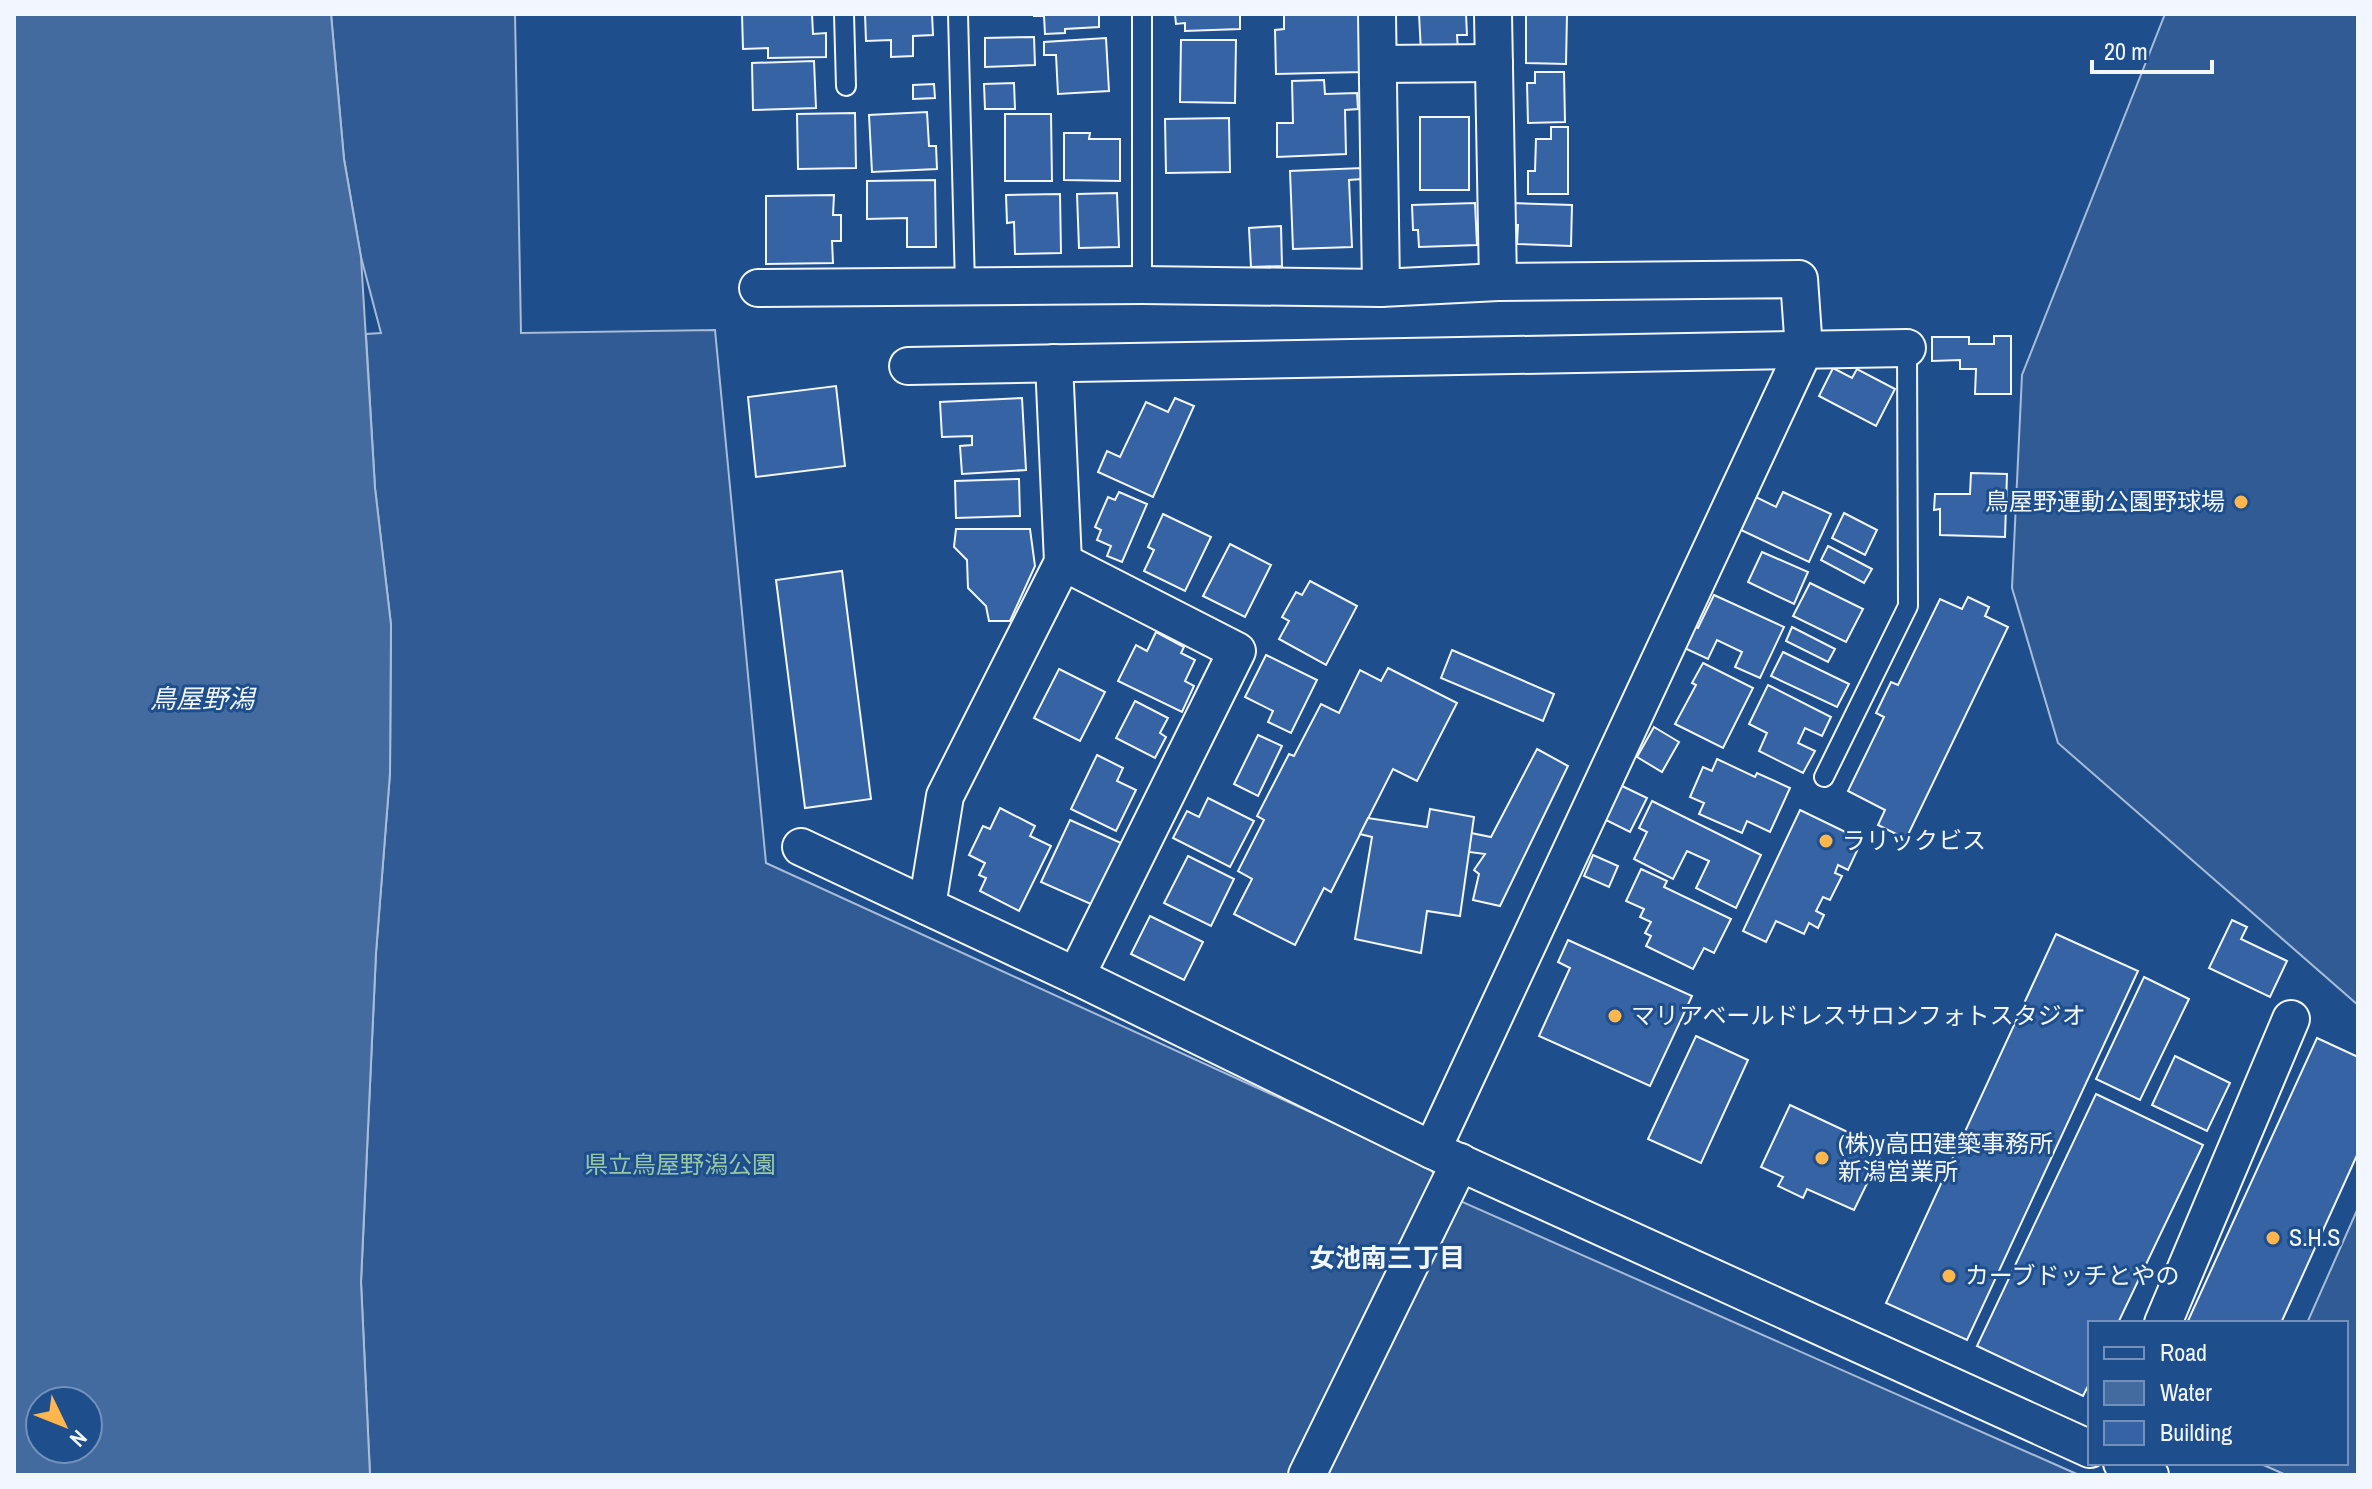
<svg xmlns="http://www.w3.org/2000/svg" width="2372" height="1489" font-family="'Archivo Narrow','Noto Sans JP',sans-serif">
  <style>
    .built { fill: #305b95; stroke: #a8bbd7; stroke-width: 2 }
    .water { fill: #446ba0; stroke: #a8bbd7; stroke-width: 2; fill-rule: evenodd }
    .building { fill: #3563a3; stroke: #f2f6ff; stroke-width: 2 }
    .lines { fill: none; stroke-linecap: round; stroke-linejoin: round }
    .service-casing { stroke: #f2f6ff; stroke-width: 22 }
    .minor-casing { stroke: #f2f6ff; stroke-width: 40 }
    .service { stroke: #1f4e8c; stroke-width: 18 }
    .minor { stroke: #1f4e8c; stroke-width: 36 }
    .poi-dot { fill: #ffb74d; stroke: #1f4e8c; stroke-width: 3 }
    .labels { text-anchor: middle; stroke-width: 6; stroke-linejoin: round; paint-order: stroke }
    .poi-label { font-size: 24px; fill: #f2f6ff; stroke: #1f4e8c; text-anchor: start }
    .park-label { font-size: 24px; fill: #97c8a6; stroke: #1f4e8c }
    .water-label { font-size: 26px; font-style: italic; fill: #f2f6ff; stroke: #1f4e8c }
    .neighbourhood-label { font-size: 26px; font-weight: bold; fill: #f2f6ff; stroke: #1f4e8c }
  </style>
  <rect width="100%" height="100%" fill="#1f4e8c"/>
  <g class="built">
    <polygon points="331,14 515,14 521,333 715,330 766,863 1426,1165 1460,1201 2079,1475 370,1475 361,1282 376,953 390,773 391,625 375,488 366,334 381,333 361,257 344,159"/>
    <polygon points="2165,14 2358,14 2358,1005 2058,743 2012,588 2022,375"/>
    <polygon points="2358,1208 2358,1475 2286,1475 2259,1463 2346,1463 2346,1323 2307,1323"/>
  </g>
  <path class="water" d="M14 14H331L344 159 361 257 375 488 391 625 390 773 376 953 361 1282 370 1475H14ZM40 1401H88V1449H40Z"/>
  <g class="building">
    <polygon points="742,14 812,14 813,34 826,33 826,57 768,58 768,48 743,49"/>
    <polygon points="865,14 932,14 933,35 913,36 913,56 891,57 891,40 866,41"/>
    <polygon points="1034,14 1099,14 1099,27 1065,29 1065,33 1045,34 1044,16 1034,16"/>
    <polygon points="1175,14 1240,14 1240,29 1185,31 1185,23 1176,24"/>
    <polygon points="1284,14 1362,14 1363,72 1276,74 1275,30 1284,29"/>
    <polygon points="1419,14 1466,14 1467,35 1457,35 1458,50 1421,52"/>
    <polygon points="1526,14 1567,14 1566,64 1526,63"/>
    <polygon points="1034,37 1035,65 985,67 985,38"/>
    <polygon points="1106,38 1109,91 1058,94 1056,55 1044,55 1044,42"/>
    <polygon points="1181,40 1236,40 1235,103 1180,102"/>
    <polygon points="814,61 816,108 753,110 752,63"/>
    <polygon points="1535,72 1564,72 1565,122 1528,123 1527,83 1535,83"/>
    <polygon points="1324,80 1325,94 1357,93 1358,109 1345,110 1346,154 1277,157 1277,123 1293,123 1292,81"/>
    <polygon points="1014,83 1015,109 985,109 984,84"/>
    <polygon points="934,84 935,98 913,99 913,85"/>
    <polygon points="927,112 929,146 936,146 937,169 872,172 869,115"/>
    <polygon points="855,113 856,168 798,169 797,114"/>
    <polygon points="1005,114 1051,114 1052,181 1005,181"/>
    <rect x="1420" y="117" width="49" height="73"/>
    <polygon points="1229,118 1230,172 1166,173 1165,119"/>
    <polygon points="1551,127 1568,127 1568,194 1528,194 1528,171 1535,171 1536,139 1551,139"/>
    <polygon points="1064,133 1090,133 1089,139 1120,139 1120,181 1064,180"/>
    <polygon points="1362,168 1362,179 1349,180 1352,247 1293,249 1290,171"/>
    <polygon points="935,180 936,247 907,247 907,218 867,219 867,181"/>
    <polygon points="1117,193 1119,247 1079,248 1077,194"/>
    <polygon points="1060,194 1061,253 1015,254 1014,222 1007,223 1006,195"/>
    <polygon points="834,195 833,215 841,215 841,241 832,241 833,263 766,264 766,196"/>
    <polygon points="1475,203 1477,245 1419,247 1418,230 1413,230 1412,205"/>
    <polygon points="1512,203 1572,205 1571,246 1517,244 1518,225 1512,225"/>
    <polygon points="1281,226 1282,266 1251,267 1249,228"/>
    <polygon points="1994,336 2011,336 2011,394 1975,394 1976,369 1960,369 1960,360 1932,361 1932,337 1969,337 1969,344 1994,344"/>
    <polygon points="1833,368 1852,378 1857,369 1895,389 1876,426 1819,396"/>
    <polygon points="836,386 845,466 756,477 748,397"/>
    <polygon points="1022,398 1026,470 962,474 960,446 972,445 972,436 942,437 940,402"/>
    <polygon points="1175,398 1194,406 1153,497 1098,472 1107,451 1120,457 1146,402 1168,412"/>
    <polygon points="1971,473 2007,474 2005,537 1940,535 1940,509 1934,510 1935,494 1970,494"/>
    <polygon points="1019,479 1020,516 956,518 955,481"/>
    <polygon points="1119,492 1147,504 1122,562 1107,556 1111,546 1097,540 1101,530 1095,527 1108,497 1115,500"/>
    <polygon points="1783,492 1831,514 1809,562 1741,530 1756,497 1776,507"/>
    <polygon points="1844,513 1877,530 1865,555 1832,538"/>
    <polygon points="1163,514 1211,537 1185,591 1144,571 1154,550 1148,547"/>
    <polygon points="956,529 1030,529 1035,566 1010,621 989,621 986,606 968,588 967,560 954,547"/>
    <polygon points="1230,544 1271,565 1245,617 1203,596"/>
    <polygon points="1828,546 1872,569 1864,583 1821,560"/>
    <polygon points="1762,552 1808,572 1794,604 1748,582"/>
    <polygon points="842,571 871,799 805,808 776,580"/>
    <polygon points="1310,581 1357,606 1326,665 1279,639 1289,621 1282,617 1296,592 1302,595"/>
    <polygon points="1810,583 1863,609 1846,642 1793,616"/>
    <polygon points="1714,595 1784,627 1760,678 1735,667 1742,652 1717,640 1708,659 1678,645 1689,624 1698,628"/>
    <polygon points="1968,597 1989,607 1985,616 2008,627 1906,839 1878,825 1885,810 1848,791 1884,717 1876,713 1891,682 1898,685 1940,599 1962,609"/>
    <polygon points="1792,627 1835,649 1828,662 1786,641"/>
    <polygon points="1156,632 1184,647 1181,653 1195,660 1185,681 1194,686 1182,712 1118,681 1136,645 1147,651"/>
    <polygon points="1452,650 1554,694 1543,721 1441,678"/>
    <polygon points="1783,652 1849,684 1837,707 1771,676"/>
    <polygon points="1266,655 1317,680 1291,733 1268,722 1273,711 1245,697"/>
    <polygon points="1703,663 1753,688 1723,748 1675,724 1696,685 1692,683"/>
    <polygon points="1388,668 1457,703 1417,781 1393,769 1331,892 1324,888 1295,945 1234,914 1252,879 1238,871 1264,820 1257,816 1289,754 1294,756 1321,704 1339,713 1360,670 1381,681"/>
    <polygon points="1059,669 1105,692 1080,741 1034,718"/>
    <polygon points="1768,685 1831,717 1822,736 1805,728 1798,743 1815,751 1803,773 1759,751 1767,733 1749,724"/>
    <polygon points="1135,701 1168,718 1160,733 1166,737 1155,758 1116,738"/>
    <polygon points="1654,727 1679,742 1662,772 1637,757"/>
    <polygon points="1258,735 1282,746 1258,796 1234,784"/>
    <polygon points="1537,749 1568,766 1500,906 1473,900 1479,874 1474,870 1485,854 1469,852 1471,833 1491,837"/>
    <polygon points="1097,755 1123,768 1117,781 1136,790 1116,831 1071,809"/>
    <polygon points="1717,759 1755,777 1757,773 1790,788 1770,832 1747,821 1742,833 1699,814 1704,803 1690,797 1703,767 1712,771"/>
    <polygon points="1620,785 1647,798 1630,832 1604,819"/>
    <polygon points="1208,798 1254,821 1230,867 1173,838 1187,811 1199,817"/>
    <polygon points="1652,801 1761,855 1736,908 1696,888 1709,861 1687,851 1673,879 1634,859 1647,832 1639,828"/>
    <polygon points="1000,808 1035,826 1030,836 1051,846 1019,911 980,891 986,878 979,875 985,863 969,855 983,826 990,829"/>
    <polygon points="1430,809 1474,817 1460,916 1427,911 1421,953 1355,939 1372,837 1360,834 1368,818 1427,827"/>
    <polygon points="1800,810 1862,840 1848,870 1838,865 1835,873 1842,876 1830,900 1823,897 1816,911 1824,915 1818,928 1809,923 1804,934 1776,921 1766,942 1743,931"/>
    <polygon points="1070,820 1121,843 1093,905 1041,882"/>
    <polygon points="1593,855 1618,866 1609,887 1584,876"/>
    <polygon points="1188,856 1234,879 1211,926 1164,903"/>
    <polygon points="1641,869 1667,881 1664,887 1731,919 1714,953 1704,948 1693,969 1646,946 1651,936 1645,933 1651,922 1640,917 1644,909 1626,901"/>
    <polygon points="1150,916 1203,942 1184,980 1131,954"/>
    <polygon points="2232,920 2247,927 2241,939 2287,961 2270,997 2209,968"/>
    <polygon points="2056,934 2138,971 1967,1340 1886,1303"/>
    <polygon points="1568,940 1692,996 1650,1086 1539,1036 1570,968 1558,962"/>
    <polygon points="2144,977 2189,999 2140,1100 2096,1079"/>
    <polygon points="1696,1036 1748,1060 1701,1163 1648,1139"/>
    <polygon points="2317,1038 2358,1057 2358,1153 2281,1323 2187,1323"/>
    <polygon points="2175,1056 2230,1083 2207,1131 2152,1105"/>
    <polygon points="2096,1094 2203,1145 2118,1323 2090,1323 2090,1382 2083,1396 1977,1346"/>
    <polygon points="1790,1105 1884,1149 1854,1210 1807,1189 1803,1198 1778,1186 1783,1177 1761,1167"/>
  </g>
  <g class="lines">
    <defs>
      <g id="service">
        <polyline points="844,14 846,86"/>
        <polyline points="958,14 965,286"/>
        <polyline points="1142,14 1142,285"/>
        <polyline points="1824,777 1908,606 1907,348"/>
      </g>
      <g id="minor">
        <polyline points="1377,14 1381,288"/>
        <polyline points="1493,14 1498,282"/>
        <polyline points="1378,64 1494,63"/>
        <polyline points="758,288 1142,285 1381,288 1498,282 1799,279 1804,350 1432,1150 2090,1449"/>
        <polyline points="908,366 1907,348"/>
        <polyline points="1063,562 1237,651 1076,976"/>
        <polyline points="801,847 1076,976 1432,1150"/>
        <polyline points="927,906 945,796 1063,562 1054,363"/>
        <polyline points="2163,1323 2291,1019"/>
        <polyline points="2122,1463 2150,1475"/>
        <polyline points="1307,1475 1460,1162"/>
      </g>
    </defs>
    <use href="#service" class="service-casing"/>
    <use href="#minor" class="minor-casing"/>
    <use href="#service" class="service"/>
    <use href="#minor" class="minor"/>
  </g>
  <g class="poi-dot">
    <circle cx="2241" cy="502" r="8"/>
    <circle cx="1826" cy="841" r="8"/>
    <circle cx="1615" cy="1016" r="8"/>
    <circle cx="1822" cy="1158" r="8"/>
    <circle cx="2273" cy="1238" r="8"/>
    <circle cx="1949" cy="1276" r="8"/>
  </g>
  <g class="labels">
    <g class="poi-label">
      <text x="2225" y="510" text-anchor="end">鳥屋野運動公園野球場</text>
      <text x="1842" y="849">ラリックビス</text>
      <text x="1631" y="1024">マリアベールドレスサロンフォトスタジオ</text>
      <text x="1838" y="1152">(株)y高田建築事務所<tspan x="1838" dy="28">新潟営業所</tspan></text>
      <text x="2289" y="1246">S.H.S</text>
      <text x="1965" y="1284">カーブドッチとやの</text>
    </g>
    <g class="park-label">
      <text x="680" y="1173">県立鳥屋野潟公園</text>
    </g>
    <g class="water-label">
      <text x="202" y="708">鳥屋野潟</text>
    </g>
    <g class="neighbourhood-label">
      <text x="1387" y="1267">女池南三丁目</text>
    </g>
  </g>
  <rect width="2372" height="1489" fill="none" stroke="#f2f6ff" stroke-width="32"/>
  <rect x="2088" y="1321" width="260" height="144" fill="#1f4e8c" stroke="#7391ba" stroke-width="2"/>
  <rect x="2104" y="1347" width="40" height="12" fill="#1f4e8c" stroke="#7391ba" stroke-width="2"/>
  <text x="2160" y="1361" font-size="24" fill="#f2f6ff">Road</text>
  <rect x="2104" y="1381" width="40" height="24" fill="#446ba0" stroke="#7391ba" stroke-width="2"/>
  <text x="2160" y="1401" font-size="24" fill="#f2f6ff">Water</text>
  <rect x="2104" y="1421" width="40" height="24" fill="#3563a3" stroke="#7391ba" stroke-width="2"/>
  <text x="2160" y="1441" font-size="24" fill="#f2f6ff">Building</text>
  <g transform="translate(64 1425) rotate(133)"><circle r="38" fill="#1f4e8c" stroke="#7391ba" stroke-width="2"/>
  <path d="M0-6L14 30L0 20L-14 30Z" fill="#ffb74d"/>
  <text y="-12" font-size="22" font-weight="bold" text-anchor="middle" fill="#f2f6ff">N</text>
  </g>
  <path d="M2092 60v12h120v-12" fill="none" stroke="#f2f6ff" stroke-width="4"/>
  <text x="2104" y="60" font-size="24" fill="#f2f6ff" stroke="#1f4e8c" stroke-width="6" paint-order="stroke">20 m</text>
</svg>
